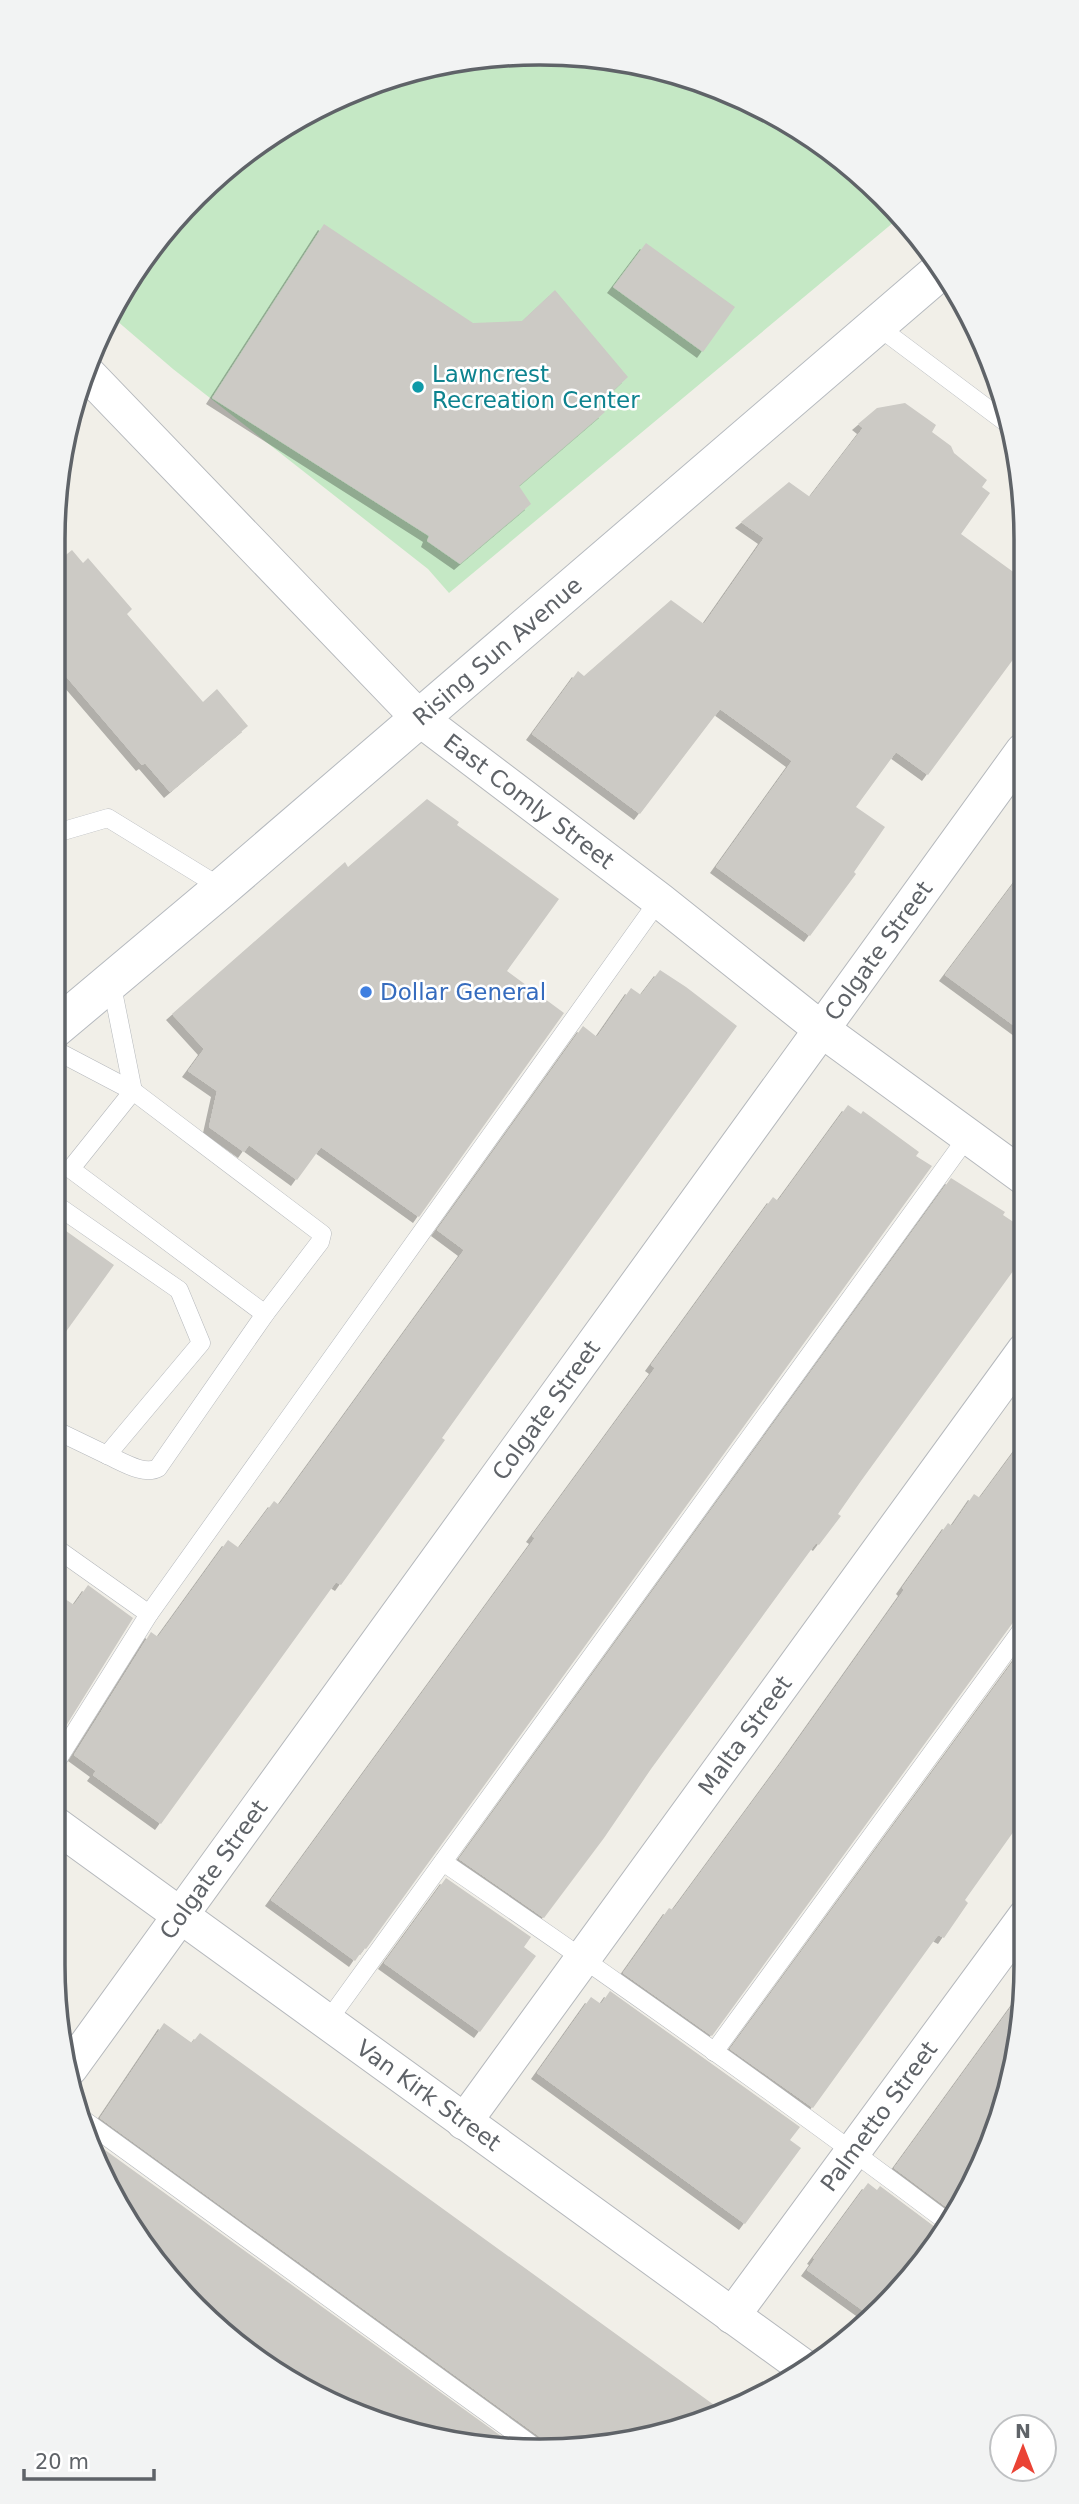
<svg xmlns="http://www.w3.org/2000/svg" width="1079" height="2504" font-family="'DejaVu Sans',sans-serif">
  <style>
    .green { fill: #c5e8c5 }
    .building { fill: #cccac5; filter: url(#shadow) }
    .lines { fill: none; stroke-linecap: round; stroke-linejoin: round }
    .lane-casing { stroke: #b5b8bc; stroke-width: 19 }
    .street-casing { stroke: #b5b8bc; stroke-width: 37 }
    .secondary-casing { stroke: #b6babf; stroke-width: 40 }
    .lane { stroke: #fff; stroke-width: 18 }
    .street { stroke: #fff; stroke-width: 35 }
    .secondary { stroke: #fff; stroke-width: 38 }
    .culture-dot { fill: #0f9aa8; stroke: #fff; stroke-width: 2.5 }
    .shop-dot { fill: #3f7fe0; stroke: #fff; stroke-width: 2.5 }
    .labels { text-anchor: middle; stroke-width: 5; stroke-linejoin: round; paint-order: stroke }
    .culture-label { font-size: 23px; fill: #0d838f; stroke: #fff; text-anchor: start }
    .street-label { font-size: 23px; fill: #5f6368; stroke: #fff }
    .shop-label { font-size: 23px; fill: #366cbe; stroke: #fff; text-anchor: start }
    .rim { fill: none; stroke: #5f6368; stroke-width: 3.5 }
  </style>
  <defs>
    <filter id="shadow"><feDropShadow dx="-6" dy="6" stdDeviation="0" flood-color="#0004"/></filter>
  </defs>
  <rect width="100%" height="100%" fill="#f1efe8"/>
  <polygon class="green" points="508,54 603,57 696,78 836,153 900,217 449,593 428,569 173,369 109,314 118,296 174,218 243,153 324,103 414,69"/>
  <g class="building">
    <polygon points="324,224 473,323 522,321 555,290 628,377 598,405 605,412 519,486 531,504 460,564 427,541 429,536 212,398"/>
    <polygon points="646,243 735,307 703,352 613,287"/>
    <polygon points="905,403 936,425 932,432 951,446 954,453 987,480 982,487 990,493 961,534 1023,579 1023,646 928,775 896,752 856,807 885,827 854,872 856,874 810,936 716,867 792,761 720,709 640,814 532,734 578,671 584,676 671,600 704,624 764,538 741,522 789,482 810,497 863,428 858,424 877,408"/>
    <polygon points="72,550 83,563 88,558 132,609 127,614 203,702 217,689 248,726 170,792 145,763 142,765 52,660 52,566"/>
    <polygon points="427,799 459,822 457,825 559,899 507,971 564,1013 419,1217 321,1147 297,1180 249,1145 244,1152 209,1127 217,1091 188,1071 204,1049 172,1014 345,862 348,867"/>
    <polygon points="1023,871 1024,1033 945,975"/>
    <polygon points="660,970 686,987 737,1026 489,1372 442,1438 445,1440 341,1585 336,1582 161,1824 93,1775 96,1771 74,1755 151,1632 158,1637 228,1540 239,1548 274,1501 279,1505 464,1250 437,1230 583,1026 597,1037 631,988 641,995"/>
    <polygon points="848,1105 861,1114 863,1111 919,1152 916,1156 932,1166 366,1949 364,1948 355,1961 271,1900 535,1538 532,1536 655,1368 651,1365 738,1245 773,1197 778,1201"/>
    <polygon points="951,1178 1005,1212 1003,1215 1024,1229 1024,1256 861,1481 838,1514 841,1516 819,1545 816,1543 791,1577 651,1769 604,1838 544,1918 459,1859"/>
    <polygon points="52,1221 114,1265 52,1351"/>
    <polygon points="1025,1437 1026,1613 1017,1617 712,2036 623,1973 669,1908 673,1910 787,1755 904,1590 902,1588 948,1523 952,1526 974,1494 980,1498"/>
    <polygon points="88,1585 133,1618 56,1742 52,1739 52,1590 74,1605"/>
    <polygon points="1026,1644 1026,1814 965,1900 968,1903 944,1938 938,1935 813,2108 730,2049"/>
    <polygon points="446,1878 531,1937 524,1947 536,1956 480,2032 384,1963"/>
    <polygon points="610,1991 800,2127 790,2140 801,2148 745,2224 537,2073 591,1997 601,2004"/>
    <polygon points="1022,1992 1001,2121 957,2215 894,2168"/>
    <polygon points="164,2023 192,2043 200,2033 721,2410 634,2442 551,2450 547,2442 100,2118"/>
    <polygon points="87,2137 519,2449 445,2442 296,2386 173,2285 118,2208 86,2138"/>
    <polygon points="868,2183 877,2190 880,2186 943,2233 906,2285 869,2315 807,2270 815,2259 813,2258"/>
  </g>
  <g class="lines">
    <defs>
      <g id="lane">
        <polyline points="876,325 1008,424"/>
        <polyline points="53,834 108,818 222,888"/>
        <polyline points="111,981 133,1091"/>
        <path d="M53 1049 133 1091 322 1234 320 1242 265 1314 158 1468C144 1476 121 1461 107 1455"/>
        <polyline points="133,1091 73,1166 72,1170 265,1314"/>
        <polyline points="53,1429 107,1455 201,1343 179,1290 62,1209"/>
        <polyline points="149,1614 659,900"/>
        <polyline points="53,1767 149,1614 53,1546"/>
        <path d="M443 1862C614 1979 784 2099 950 2224"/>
        <polyline points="327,2022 968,1136"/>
        <polyline points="714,2052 1026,1624"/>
        <polyline points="77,2115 540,2451"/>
      </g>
      <g id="street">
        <path id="s1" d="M84 370 419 718 659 900 821 1029 1024 1177"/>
        <path id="s2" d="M53 1823 805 2368"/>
        <path id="s3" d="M70 2068 1023 751"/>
        <path id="s4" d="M464 2122 1025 1350"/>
        <path id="s5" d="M732 2316 1026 1916"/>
      </g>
      <g id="secondary">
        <path id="s6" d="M53 1030 222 888 941 270"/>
      </g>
    </defs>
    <use href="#lane" class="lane-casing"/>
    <use href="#street" class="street-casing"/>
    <use href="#secondary" class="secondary-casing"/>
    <use href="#lane" class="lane"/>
    <use href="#street" class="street"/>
    <use href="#secondary" class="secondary"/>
  </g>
  <circle class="culture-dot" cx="418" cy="387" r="7"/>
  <circle class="shop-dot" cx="366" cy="992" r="7"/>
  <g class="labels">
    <g class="culture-label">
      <text x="432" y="382">Lawncrest<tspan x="432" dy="26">Recreation Center</tspan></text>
    </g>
    <g class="street-label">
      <text dy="8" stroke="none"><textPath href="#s6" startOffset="584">Rising Sun Avenue</textPath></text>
      <text dy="8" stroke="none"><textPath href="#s1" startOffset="621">East Comly Street</textPath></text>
      <text dy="8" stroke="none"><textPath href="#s3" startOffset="1379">Colgate Street</textPath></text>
      <text dy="8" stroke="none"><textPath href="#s3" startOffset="812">Colgate Street</textPath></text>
      <text dy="8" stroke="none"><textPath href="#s4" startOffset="478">Malta Street</textPath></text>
      <text dy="8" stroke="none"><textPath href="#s3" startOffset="245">Colgate Street</textPath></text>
      <text dy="8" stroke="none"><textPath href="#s2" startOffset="464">Van Kirk Street</textPath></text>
      <text dy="8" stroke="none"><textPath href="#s5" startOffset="248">Palmetto Street</textPath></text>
    </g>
    <g class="shop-label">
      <text x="380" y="1000">Dollar General</text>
    </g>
  </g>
  <path d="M0 0H1079V2504H0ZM539 65H540A474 474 0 0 1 1014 539V1965A474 474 0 0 1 540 2439H539A474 474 0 0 1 65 1965V539A474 474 0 0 1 539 65Z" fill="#f2f3f3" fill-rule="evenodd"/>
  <path class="rim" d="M539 65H540A474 474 0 0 1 1014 539V1965A474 474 0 0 1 540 2439H539A474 474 0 0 1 65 1965V539A474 474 0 0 1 539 65Z"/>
  <g transform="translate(1023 2448)"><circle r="33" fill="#ffffff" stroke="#bfc1c3" stroke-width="2"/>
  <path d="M0-5L12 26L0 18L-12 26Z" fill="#ea4335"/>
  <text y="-10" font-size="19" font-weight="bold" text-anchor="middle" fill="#5f6368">N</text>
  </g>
  <path d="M24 2469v10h130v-10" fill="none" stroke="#5f6368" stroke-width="3.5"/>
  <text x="35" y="2469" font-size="21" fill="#5f6368" stroke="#ffffff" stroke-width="5" paint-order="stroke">20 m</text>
</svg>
